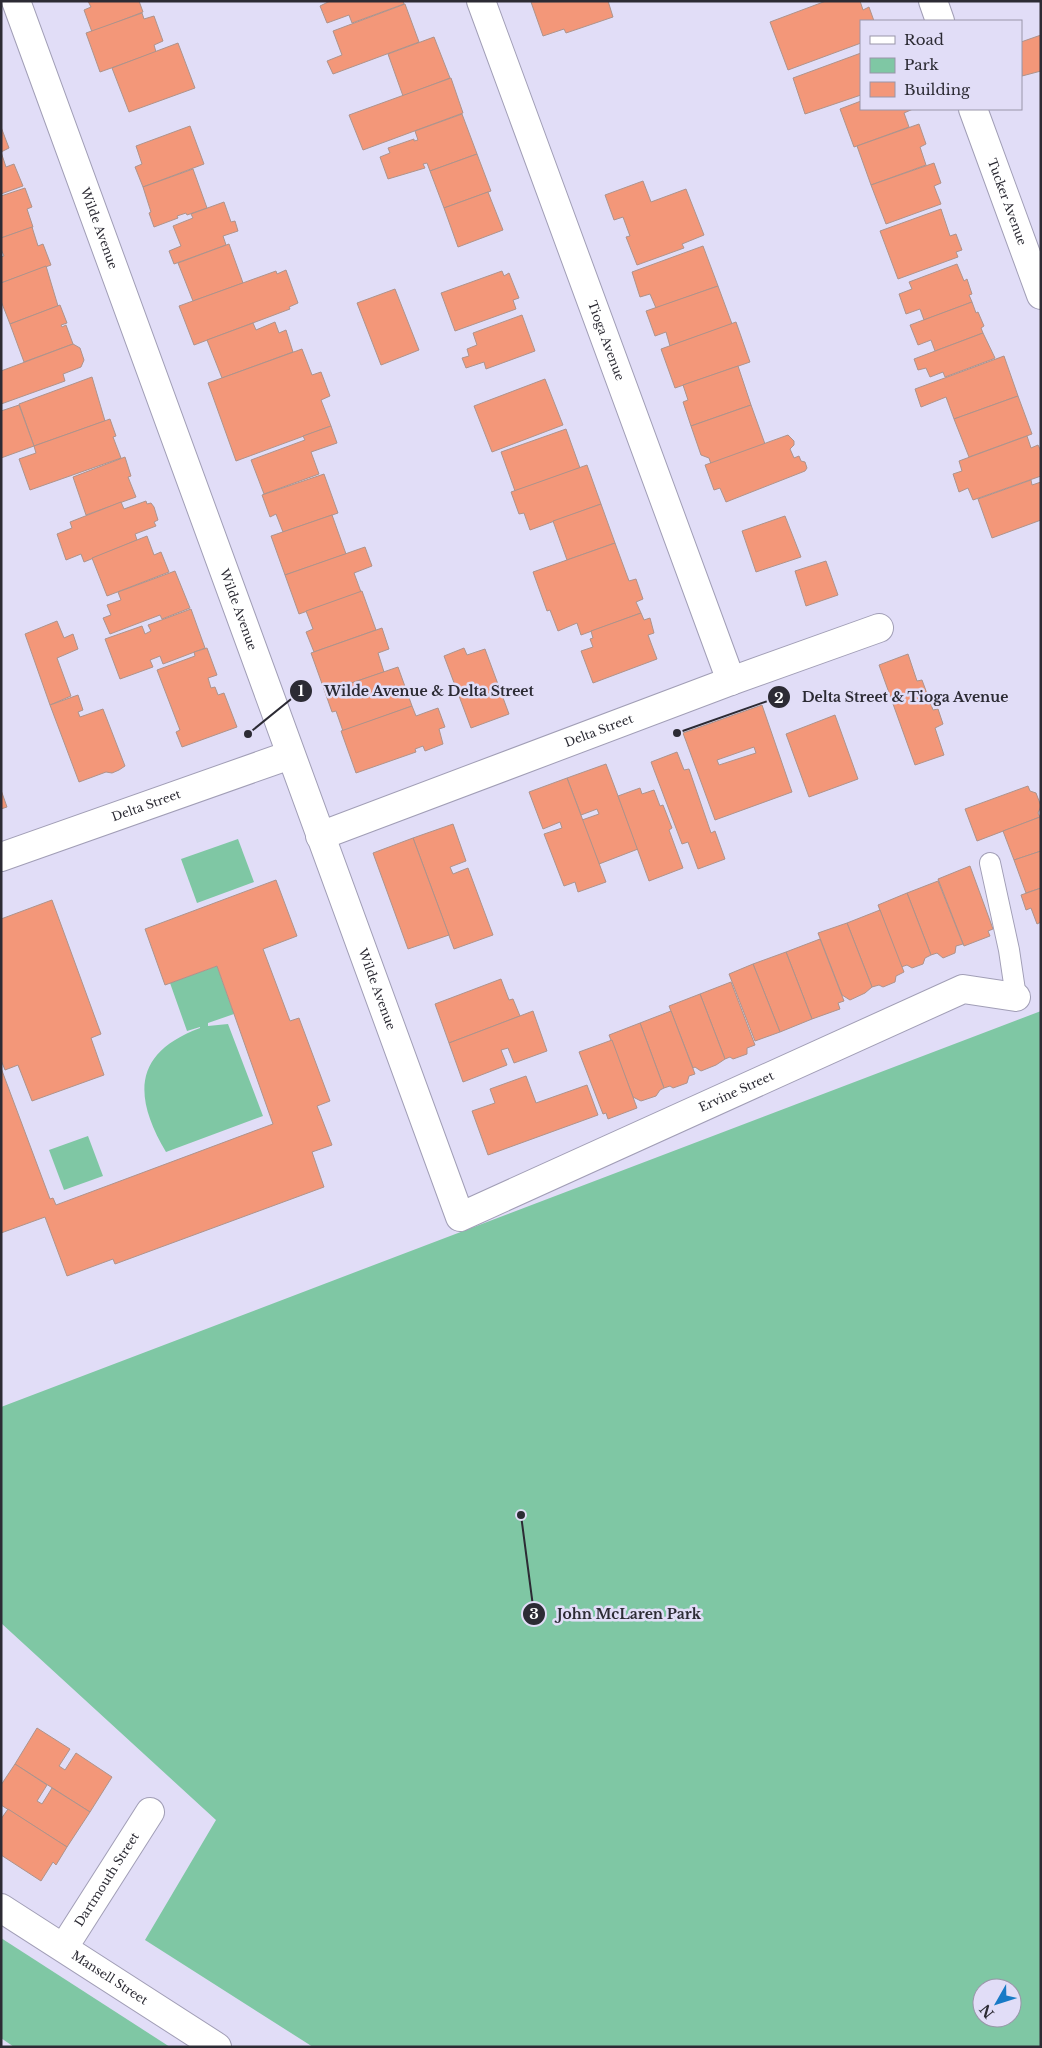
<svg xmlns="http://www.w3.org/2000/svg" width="1042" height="2048" font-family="'Libre Baskerville',serif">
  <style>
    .green { fill: #7fc7a4; fill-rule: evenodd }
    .building { fill: #f39779; stroke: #ae938b; fill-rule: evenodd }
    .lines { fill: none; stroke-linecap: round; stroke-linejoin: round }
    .lane-casing { stroke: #a19eb6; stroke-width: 22 }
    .street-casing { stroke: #a19eb6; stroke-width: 30 }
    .secondary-casing { stroke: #a19eb6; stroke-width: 30 }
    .lane { stroke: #fff; stroke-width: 20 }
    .street { stroke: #fff; stroke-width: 28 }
    .secondary { stroke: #fff; stroke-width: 28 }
    .labels { text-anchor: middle; stroke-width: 5; stroke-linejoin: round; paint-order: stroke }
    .street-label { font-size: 12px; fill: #2c2b34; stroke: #e1ddf7 }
    .leader { fill: none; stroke: #2c2b34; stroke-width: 2 }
    .callout-dot { fill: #2c2b34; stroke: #e1ddf7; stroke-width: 2 }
    .mark-label { font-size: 15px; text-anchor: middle; font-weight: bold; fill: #fff }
    .callout-label { font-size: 14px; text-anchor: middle; font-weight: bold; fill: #2c2b34; stroke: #e1ddf7; stroke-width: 5; stroke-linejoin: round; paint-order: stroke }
  </style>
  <rect width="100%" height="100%" fill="#e1ddf7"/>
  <g class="green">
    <polygon points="238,839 254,882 197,903 181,859"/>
    <path d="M217 966 234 1014 208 1023V1026L228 1024 263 1116 166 1152C133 1096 133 1053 200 1028V1027L187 1031 170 983Z"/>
    <path d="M1041 1011V2047H313L145 1940 216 1820 1 1623V1407ZM982 1988H1012V2018H982Z"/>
    <polygon points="88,1136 103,1176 64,1190 49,1150"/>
    <polygon points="1,1938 170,2047 14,2047 1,2038"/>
  </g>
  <g class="building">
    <polygon points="88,1 139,1 143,12 92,32 84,10 91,7"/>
    <polygon points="330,1 403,1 404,4 352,23 349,15 327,23 320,6"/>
    <polygon points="608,1 613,17 566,33 564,29 543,36 531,2"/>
    <polygon points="826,1 860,1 863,10 869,7 874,21 861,21 861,43 788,70 770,22"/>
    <polygon points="405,4 419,42 333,74 327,61 342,55 333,31"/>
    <polygon points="142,13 144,19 154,16 163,41 154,45 156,52 100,72 86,33"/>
    <polygon points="1041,35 1041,71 1022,76 1021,42"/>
    <polygon points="434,37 450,78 403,96 388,54"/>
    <polygon points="178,43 195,88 129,112 112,68"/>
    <polygon points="861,53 861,95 805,114 793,78"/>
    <polygon points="451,78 463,113 363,150 349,115"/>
    <polygon points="861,101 861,109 913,109 904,113 909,127 854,147 840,109"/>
    <polygon points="462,114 477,154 430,171 427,163 423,164 425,168 388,179 380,157 390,153 388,148 414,139 414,141 418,140 415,131"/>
    <polygon points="919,124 926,144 920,147 926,165 871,185 857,146"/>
    <polygon points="190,126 204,164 143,187 135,167 142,164 136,146"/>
    <polygon points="1,127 9,148 1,152"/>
    <polygon points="1,152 6,167 14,164 23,186 1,194"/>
    <polygon points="477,154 491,191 444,208 430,171"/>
    <polygon points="934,163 941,183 934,186 941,204 886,224 871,185"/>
    <polygon points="193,169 207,208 187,215 186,213 177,216 178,218 154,227 149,213 151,212 143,187"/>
    <polygon points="643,181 651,202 686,189 704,235 682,244 684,248 637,265 626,237 630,236 623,217 614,220 605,195"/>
    <polygon points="25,188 32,207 27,209 33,227 1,238 1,196"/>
    <polygon points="488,192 503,230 458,247 444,208"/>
    <polygon points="224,202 231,222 235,221 238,231 223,236 226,245 174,264 169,251 181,246 173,226 193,218 191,214"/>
    <polygon points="941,209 950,236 956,234 962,250 956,252 958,257 898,279 880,231"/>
    <polygon points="32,227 38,246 43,244 51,265 1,283 1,257 4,256 1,249 1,238"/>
    <polygon points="229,244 243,283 193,301 178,263"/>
    <polygon points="703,246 718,286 656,308 650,294 640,297 632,272"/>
    <polygon points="957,264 964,281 967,279 972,294 969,295 972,302 924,320 920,309 906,314 899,294 912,289 909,282"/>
    <polygon points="46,266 58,306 10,324 1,301 1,283"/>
    <polygon points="286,270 298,303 289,307 290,309 194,345 179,306 276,271 277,274"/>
    <polygon points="502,271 504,276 509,273 519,298 513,300 516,309 455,331 441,293"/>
    <polygon points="718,286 732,324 670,346 666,332 655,336 646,311"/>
    <polygon points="395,289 419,350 381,365 357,303"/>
    <polygon points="972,302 976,313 978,312 984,326 981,328 983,333 935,351 931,340 918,345 910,325"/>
    <polygon points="60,305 67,323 61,325 62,327 66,325 73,344 24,362 10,324"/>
    <polygon points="522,315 535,351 486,369 484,362 466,368 462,358 469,356 467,349 477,345 473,333"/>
    <polygon points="275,322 279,333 286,330 293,352 222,378 207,340 253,323 256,330"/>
    <polygon points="736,322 750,362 675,388 661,349"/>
    <polygon points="983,333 995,358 993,359 945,377 943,372 930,377 926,368 918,370 914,359"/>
    <polygon points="73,344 80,348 84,360 81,367 63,374 65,381 1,404 1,371"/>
    <polygon points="302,349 312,375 321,372 330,396 321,400 331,426 236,461 208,383"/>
    <polygon points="1004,356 1018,396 954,419 946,397 921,407 915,389"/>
    <polygon points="738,366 751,405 691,426 683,402 688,400 683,385"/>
    <polygon points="92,377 105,421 34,446 19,404"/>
    <polygon points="545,379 563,425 492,452 474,406"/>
    <polygon points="1018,396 1032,434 969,457 954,419"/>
    <polygon points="19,405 34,446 1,458 1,411"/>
    <polygon points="751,405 765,444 711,464 709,458 701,455 691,426"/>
    <polygon points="110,419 116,436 113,437 121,458 30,490 19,459 36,453 34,446"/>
    <polygon points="331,426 337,443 311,452 319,474 264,494 251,460 305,440 303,436"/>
    <polygon points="566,429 580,468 515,491 501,452"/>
    <polygon points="788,435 794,441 794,445 790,449 794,458 799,456 801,461 805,462 807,468 805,471 726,502 720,488 714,490 705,465"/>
    <polygon points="1027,436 1031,448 1038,445 1041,451 1041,476 973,500 968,488 959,492 953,474 962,471 959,461"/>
    <polygon points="125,457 131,476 128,477 136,497 86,515 73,477"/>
    <polygon points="587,465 601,504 530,530 524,513 519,514 511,492"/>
    <polygon points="324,474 338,513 283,532 276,514 270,517 262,495"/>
    <polygon points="1031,480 1032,485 1041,482 1041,520 992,538 978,499"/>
    <polygon points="146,501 147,504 151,503 154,507 158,520 154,522 156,526 135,534 137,540 84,562 81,554 66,560 57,534 72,528 70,522 121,502 124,509"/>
    <polygon points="601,504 615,543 567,560 553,521"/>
    <polygon points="332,515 346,554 285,575 271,536"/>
    <polygon points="785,516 801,557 756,572 742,531"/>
    <polygon points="147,536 154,555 161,552 169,572 107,596 92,558"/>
    <polygon points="615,543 629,581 636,579 643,599 636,602 641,613 581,635 577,623 558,631 550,610 547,611 533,572"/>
    <polygon points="365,547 372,566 354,573 361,592 299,614 285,575"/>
    <polygon points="826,561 838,595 806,606 795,571"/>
    <polygon points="175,571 190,608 162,619 160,615 110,634 103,618 111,615 107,605 121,600 118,592"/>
    <polygon points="362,591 376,630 314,652 306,632 313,629 306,611"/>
    <polygon points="191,609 205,648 163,664 160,656 150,660 153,667 120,679 105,639 142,626 145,634 151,631 148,625"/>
    <polygon points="641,613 644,620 650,618 654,633 648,635 657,659 593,683 581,651 593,647 590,639 593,638 591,631"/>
    <polygon points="57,621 64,638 73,634 78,649 57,658 71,696 50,705 25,634"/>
    <polygon points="382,628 389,649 378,653 384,672 325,692 311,653"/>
    <polygon points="207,648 217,675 208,678 211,688 215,687 218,695 224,693 237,727 182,747 176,732 180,730 157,670 195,656 194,652"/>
    <polygon points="464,648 467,655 485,649 509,714 471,728 444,656"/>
    <polygon points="908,654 917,681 922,680 933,710 938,709 943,724 935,728 944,755 915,765 879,665"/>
    <polygon points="398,667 412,706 343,731 336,711 332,712 325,692"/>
    <polygon points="78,695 83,710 78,712 80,717 103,709 125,766 119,770 112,773 106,772 79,782 50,705"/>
    <path d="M762 705 792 792 715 820 683 733ZM754 747 756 753 719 765 717 760Z"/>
    <polygon points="412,706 416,716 438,708 445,727 439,729 443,744 425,751 423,746 415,749 416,752 356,773 341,731"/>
    <polygon points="835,715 858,779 809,797 786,734"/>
    <polygon points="677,752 684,770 689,769 711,833 715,831 725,859 698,869 688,842 682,844 651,762"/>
    <polygon points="606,764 638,849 599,864 582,820 599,814 597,809 581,815 567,778"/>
    <polygon points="567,778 606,882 578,892 575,882 564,886 544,834 562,828 560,822 543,829 529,792"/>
    <polygon points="1028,786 1030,791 1036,793 1041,806 1038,813 1040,817 977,841 965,809"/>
    <polygon points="640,788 642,794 654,790 660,806 663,805 672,828 669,830 683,868 649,881 618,796"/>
    <polygon points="1,790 7,807 1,809"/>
    <polygon points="1040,817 1041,851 1014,860 1003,831"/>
    <polygon points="453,824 466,861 450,867 453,874 468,868 493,935 454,949 413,838"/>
    <polygon points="413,838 449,935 408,949 373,853"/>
    <polygon points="1041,851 1041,888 1026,893 1014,860"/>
    <polygon points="970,866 993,929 988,931 990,936 964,946 938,879"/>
    <polygon points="276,880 297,936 263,949 290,1021 299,1018 330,1101 317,1106 332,1145 312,1152 324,1187 115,1264 113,1259 67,1276 45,1217 1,1233 1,1068 50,1199 53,1198 56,1205 273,1124 217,966 165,985 145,929"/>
    <polygon points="938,881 963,944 956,946 955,953 943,958 937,953 931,955 907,893"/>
    <polygon points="1041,888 1041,922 1037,924 1031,908 1026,910 1021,895"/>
    <polygon points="907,893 931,955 925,958 923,964 912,968 907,965 901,967 878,905"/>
    <polygon points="52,900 101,1034 91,1038 104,1075 32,1101 18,1065 5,1070 1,1060 1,919"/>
    <polygon points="880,910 904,972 896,976 895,982 883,987 879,985 872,987 847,923"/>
    <polygon points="847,923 872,987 865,993 850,1000 842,995 818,933"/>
    <polygon points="820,939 844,1001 838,1003 840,1009 812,1019 786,952"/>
    <polygon points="786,952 812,1019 780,1032 753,964"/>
    <polygon points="753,964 780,1032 755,1041 729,974"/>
    <polygon points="501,979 509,1000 513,999 520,1016 449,1043 435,1004"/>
    <polygon points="731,982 755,1045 747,1048 747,1054 733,1059 730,1057 725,1059 700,994"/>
    <polygon points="700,994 725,1059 716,1065 701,1071 695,1067 693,1068 669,1006"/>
    <polygon points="533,1011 547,1051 514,1063 508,1048 501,1050 507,1065 463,1082 449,1043"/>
    <polygon points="671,1011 695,1074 689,1076 687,1083 673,1088 670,1086 664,1088 640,1023"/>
    <polygon points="640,1023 664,1088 660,1090 656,1096 641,1101 633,1097 609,1035"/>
    <polygon points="612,1040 637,1108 608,1119 606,1113 603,1114 579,1052"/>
    <polygon points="526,1076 536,1103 587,1085 598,1115 488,1155 472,1111 495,1103 490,1089"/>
    <polygon points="37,1728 70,1749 59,1766 65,1770 76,1753 112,1777 90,1812 15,1764"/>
    <polygon points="15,1764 47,1785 37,1801 42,1804 52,1788 90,1812 67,1847 1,1805 1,1785"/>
    <polygon points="8,1809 67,1847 56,1865 53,1862 41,1881 1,1855 1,1819"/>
  </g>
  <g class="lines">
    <defs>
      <polyline id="lane" points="990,863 1009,950 1016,997"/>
      <g id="street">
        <path id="s1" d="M16 1 460 1217 963 989 1016 997"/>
        <path id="s2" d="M481 1 731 681"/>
        <polyline points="933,1 940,21"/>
        <path id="s3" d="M973 109 1041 295"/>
        <path id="s4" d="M320 836 731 681 879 628"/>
        <path id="s5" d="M1 857 290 755"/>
        <path id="s6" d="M64 1947 150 1812"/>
      </g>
      <g id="secondary">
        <path id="s7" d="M1 1908 217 2047"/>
      </g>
    </defs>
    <use href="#lane" class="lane-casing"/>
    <use href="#street" class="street-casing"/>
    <use href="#secondary" class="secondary-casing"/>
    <use href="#lane" class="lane"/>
    <use href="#street" class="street"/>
    <use href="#secondary" class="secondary"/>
  </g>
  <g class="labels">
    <g class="street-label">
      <text dy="4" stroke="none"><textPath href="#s3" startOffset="99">Tucker Avenue</textPath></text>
      <text dy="4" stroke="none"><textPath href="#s1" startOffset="242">Wilde Avenue</textPath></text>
      <text dy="4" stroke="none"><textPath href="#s2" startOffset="362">Tioga Avenue</textPath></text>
      <text dy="4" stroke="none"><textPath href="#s1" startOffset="648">Wilde Avenue</textPath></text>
      <text dy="4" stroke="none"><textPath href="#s4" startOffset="298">Delta Street</textPath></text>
      <text dy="4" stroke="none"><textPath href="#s5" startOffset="154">Delta Street</textPath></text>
      <text dy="4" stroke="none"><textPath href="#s1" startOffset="1052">Wilde Avenue</textPath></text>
      <text dy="4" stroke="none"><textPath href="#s1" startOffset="1598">Ervine Street</textPath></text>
      <text dy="4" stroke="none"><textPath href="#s6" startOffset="80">Dartmouth Street</textPath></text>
      <text dy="4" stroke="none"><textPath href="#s7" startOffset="129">Mansell Street</textPath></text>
    </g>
  </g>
  <path class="leader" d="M248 734L301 691M677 733L779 697M521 1515L534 1614"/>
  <g class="callout-dot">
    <circle cx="248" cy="734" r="5"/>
    <circle cx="677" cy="733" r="5"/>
    <circle cx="521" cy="1515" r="5"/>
    <circle cx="301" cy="691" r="12"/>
    <circle cx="779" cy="697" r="12"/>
    <circle cx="534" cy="1614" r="12"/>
  </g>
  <g class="mark-label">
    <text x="301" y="696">1</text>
    <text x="779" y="703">2</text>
    <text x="534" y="1619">3</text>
  </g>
  <g class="callout-label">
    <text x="429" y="696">Wilde Avenue &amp; Delta Street</text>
    <text x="905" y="702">Delta Street &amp; Tioga Avenue</text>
    <text x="629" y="1619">John McLaren Park</text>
  </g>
  <rect width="1042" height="2048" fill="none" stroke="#2c2b34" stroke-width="5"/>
  <rect x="860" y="20" width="162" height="90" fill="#e1ddf7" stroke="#9996a9"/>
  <rect x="870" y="36" width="25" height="8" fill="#ffffff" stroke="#9996a9"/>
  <text x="904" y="45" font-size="15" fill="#2c2b34">Road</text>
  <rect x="870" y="58" width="25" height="15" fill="#7fc7a4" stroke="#9996a9"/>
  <text x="904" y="70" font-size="15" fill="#2c2b34">Park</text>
  <rect x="870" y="82" width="25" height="15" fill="#f39779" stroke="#9996a9"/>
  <text x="904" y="95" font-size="15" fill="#2c2b34">Building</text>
  <g transform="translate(997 2003) rotate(231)"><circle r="24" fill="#e1ddf7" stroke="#9996a9"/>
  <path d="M0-4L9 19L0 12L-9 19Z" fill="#187ac6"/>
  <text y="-8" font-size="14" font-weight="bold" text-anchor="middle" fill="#2c2b34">N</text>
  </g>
</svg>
